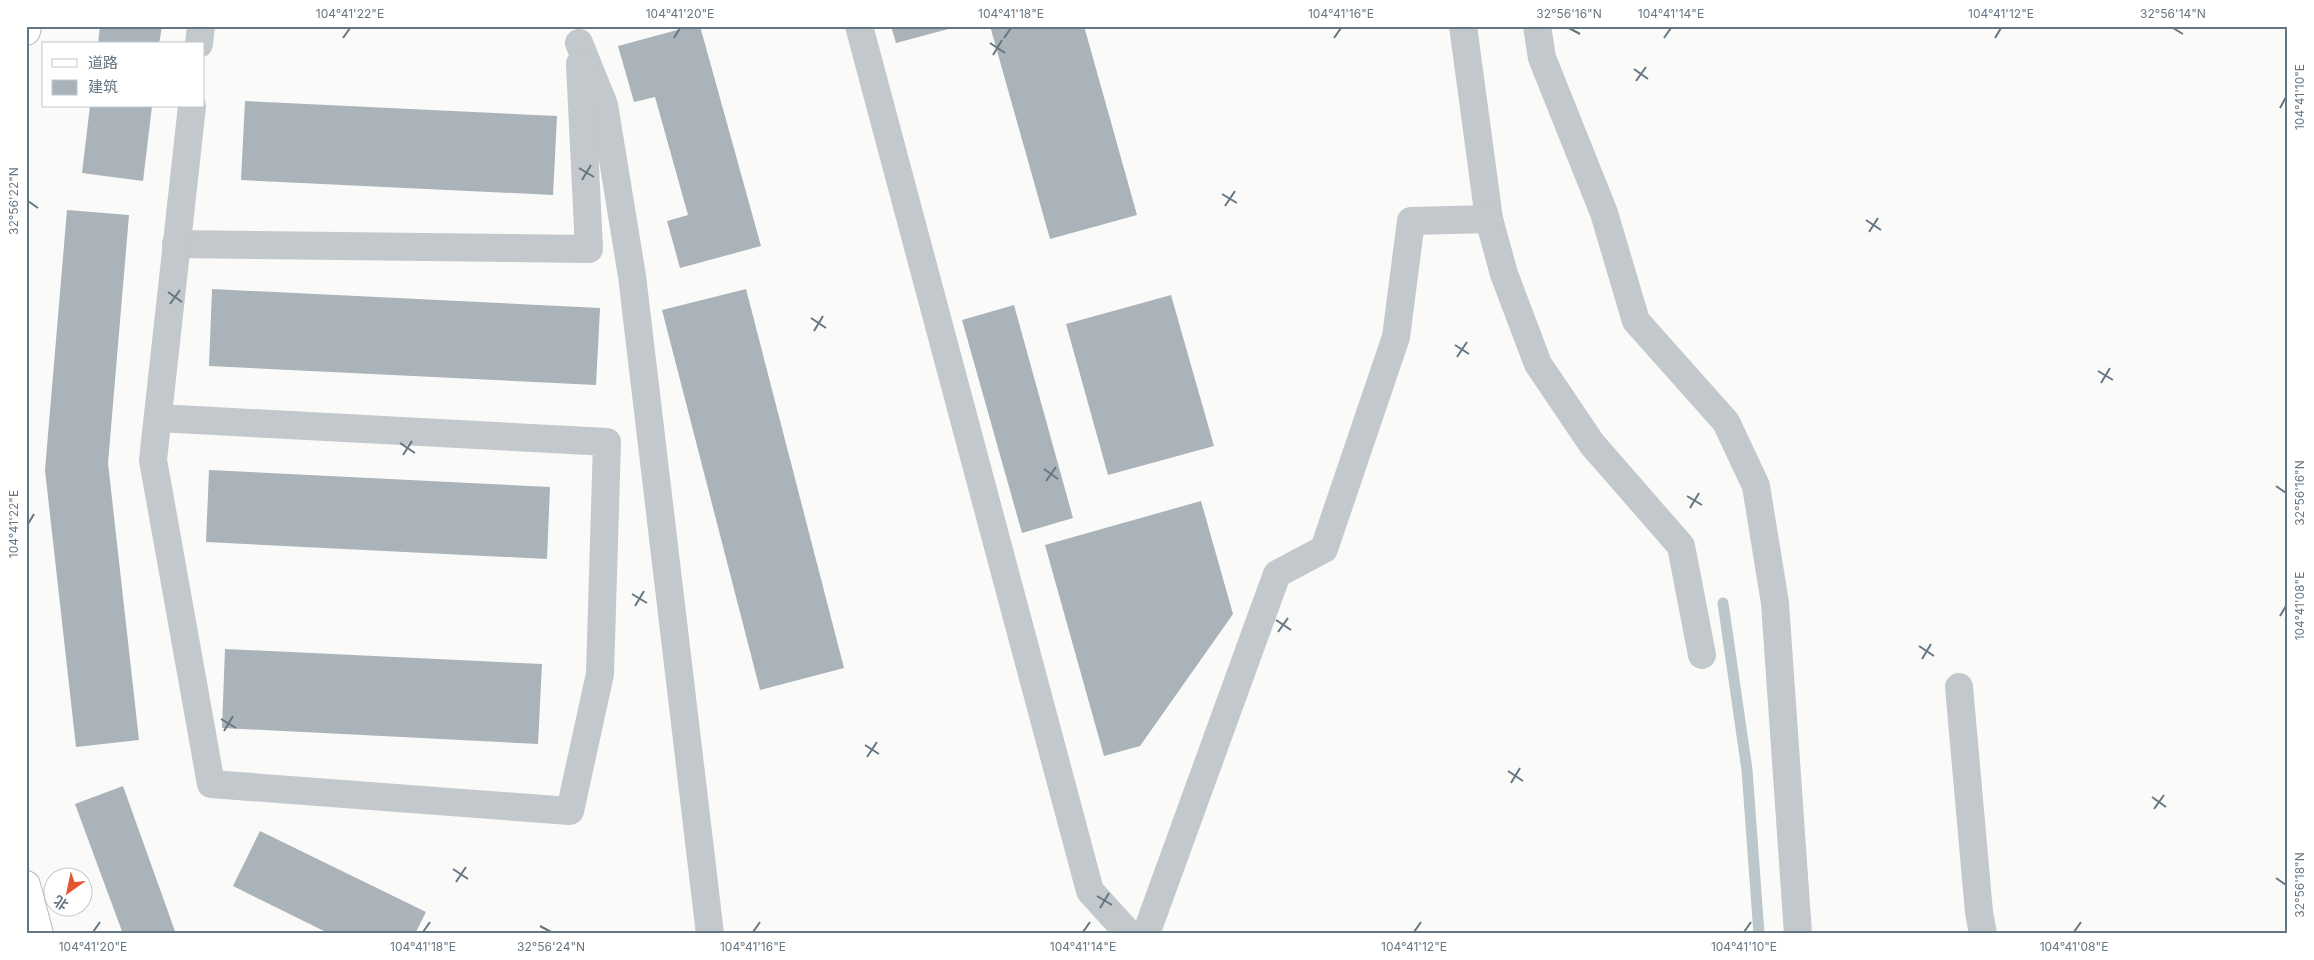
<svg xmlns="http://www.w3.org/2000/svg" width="2314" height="960" font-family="Inter,'Noto Sans SC',sans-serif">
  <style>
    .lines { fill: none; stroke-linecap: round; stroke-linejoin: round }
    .stream { stroke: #bbc7cb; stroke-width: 11 }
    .building { fill: #aab3b9 }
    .secondary-casing { stroke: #b3babf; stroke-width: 30 }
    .street { stroke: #c3c8cc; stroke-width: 28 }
    .secondary { stroke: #fff; stroke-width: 28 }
    .ticks { fill: none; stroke: #657683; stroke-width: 2 }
    .neatline { fill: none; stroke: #657683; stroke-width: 2 }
    .ticks-label { font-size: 12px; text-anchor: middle; fill: #657683 }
  </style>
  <rect width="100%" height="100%" fill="#fafaf8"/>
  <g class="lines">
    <polyline class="stream" points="1723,603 1747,770 1759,934"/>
  </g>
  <g class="building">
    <polygon points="100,26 162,26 159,44 98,44"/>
    <polygon points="692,26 700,26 761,246 680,268 667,221 688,215 655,97 634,102 618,46"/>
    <polygon points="891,26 955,26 956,27 896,43"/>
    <polygon points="990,26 1084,26 1137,215 1050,239"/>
    <polygon points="245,101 557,116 553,195 241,180"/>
    <polygon points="90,106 152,106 143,181 82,173"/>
    <polygon points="67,210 129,215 108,463 139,740 76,747 45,470"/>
    <polygon points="212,289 600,308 596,385 209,366"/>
    <polygon points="746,289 844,668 760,690 662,310"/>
    <polygon points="1171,295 1214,446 1108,475 1066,324"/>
    <polygon points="1014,305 1073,518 1022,533 962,320"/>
    <polygon points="209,470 550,487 547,559 206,542"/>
    <polygon points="1201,501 1233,614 1140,746 1104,756 1045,545"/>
    <polygon points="225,649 542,664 538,744 222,728"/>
    <polygon points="123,786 176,934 123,934 75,804"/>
    <polygon points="260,831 426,912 415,934 330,934 233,886"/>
  </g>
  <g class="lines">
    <defs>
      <g id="secondary">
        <polyline points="26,31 27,26"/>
        <polyline points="26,885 39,934"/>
      </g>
    </defs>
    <use href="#secondary" class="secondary-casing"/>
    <g class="street">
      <polyline points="859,26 1090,891 1129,934"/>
      <polyline points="1463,26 1489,219 1504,274 1538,364 1592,444 1681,546 1702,655"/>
      <polyline points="1537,26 1542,58 1604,213 1636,321 1726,422 1756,486 1775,603 1798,934"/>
      <polyline points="579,43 604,105 632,276 710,934"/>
      <polyline points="199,44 201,26"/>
      <polyline points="176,244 589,249 580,64"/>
      <path d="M158 418 607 442 600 674 570 811 211 784 153 460C165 342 178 224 192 106"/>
      <polyline points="1959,687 1979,912 1983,934"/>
      <polyline points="1146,934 1277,574 1324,549 1396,337 1411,221 1489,219"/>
    </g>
    <use href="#secondary" class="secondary"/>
  </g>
  <path class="ticks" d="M1569 28 1580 34M2173 28 2183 34M343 38 350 28M674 38 680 28M1004 38 1011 28M1334 38 1341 28M1664 38 1671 28M1995 38 2001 28M990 43 1005 53M993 55 1002 40M1634 69 1648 79M1636 81 1646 67M2280 108 2286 97M579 168 594 177M582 180 591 165M1222 194 1237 203M28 201 38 208M1225 206 1235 191M1866 220 1881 230M1869 232 1878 218M168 292 182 302M170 304 180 290M811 318 826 328M814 331 823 316M1455 345 1469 354M1457 357 1467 342M2098 371 2113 380M2101 383 2110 368M400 443 415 453M403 455 412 441M1044 469 1058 479M1046 481 1056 467M2276 486 2286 493M1687 496 1702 505M1690 508 1699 493M28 524 34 514M632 594 647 603M635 606 644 591M2280 616 2286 606M1276 620 1291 630M1278 632 1288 618M1919 646 1934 656M1922 659 1931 644M221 719 236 728M224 731 233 716M865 745 879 754M867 757 877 742M1508 771 1523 781M1511 783 1520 768M2152 797 2166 807M2154 809 2164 795M453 869 468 879M2276 878 2286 885M456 882 466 867M1097 896 1112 905M1100 908 1109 893M540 926 551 932M93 932 100 922M423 932 430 922M753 932 760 922M1083 932 1090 922M1414 932 1421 922M1744 932 1751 922M2074 932 2081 922"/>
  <rect width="2314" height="960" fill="none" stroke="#ffffff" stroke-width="55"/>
  <rect x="42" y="42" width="162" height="65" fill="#ffffff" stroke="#c1c8cd"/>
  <rect x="52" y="59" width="25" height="8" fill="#ffffff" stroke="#c1c8cd"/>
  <text x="88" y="68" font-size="15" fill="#657683">道路</text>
  <rect x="52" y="80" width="25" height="15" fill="#aab3b9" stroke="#c1c8cd"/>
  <text x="88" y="92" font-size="15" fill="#657683">建筑</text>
  <g transform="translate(68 892) rotate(213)"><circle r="24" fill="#ffffff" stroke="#c1c8cd"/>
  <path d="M0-4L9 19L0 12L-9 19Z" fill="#e4572e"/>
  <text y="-8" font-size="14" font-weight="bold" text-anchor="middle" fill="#657683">北</text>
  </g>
  <rect x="28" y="28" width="2258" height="904" class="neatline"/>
  <g class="ticks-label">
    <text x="350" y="18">104°41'22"E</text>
    <text x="680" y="18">104°41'20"E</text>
    <text x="1011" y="18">104°41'18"E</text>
    <text x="1341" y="18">104°41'16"E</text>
    <text x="1569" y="18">32°56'16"N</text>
    <text x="1671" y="18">104°41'14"E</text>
    <text x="2001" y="18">104°41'12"E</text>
    <text x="2173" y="18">32°56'14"N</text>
    <text transform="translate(2300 97) rotate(-90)" y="4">104°41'10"E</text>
    <text transform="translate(14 201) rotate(-90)" y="4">32°56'22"N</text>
    <text transform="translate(2300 493) rotate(-90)" y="4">32°56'16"N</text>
    <text transform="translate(14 524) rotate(-90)" y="4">104°41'22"E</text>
    <text transform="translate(2300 606) rotate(-90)" y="4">104°41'08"E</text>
    <text transform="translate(2300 885) rotate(-90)" y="4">32°56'18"N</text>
    <text x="93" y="951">104°41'20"E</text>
    <text x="423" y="951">104°41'18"E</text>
    <text x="551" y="951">32°56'24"N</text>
    <text x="753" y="951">104°41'16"E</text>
    <text x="1083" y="951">104°41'14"E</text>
    <text x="1414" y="951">104°41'12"E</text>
    <text x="1744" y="951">104°41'10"E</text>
    <text x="2074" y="951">104°41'08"E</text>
  </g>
</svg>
